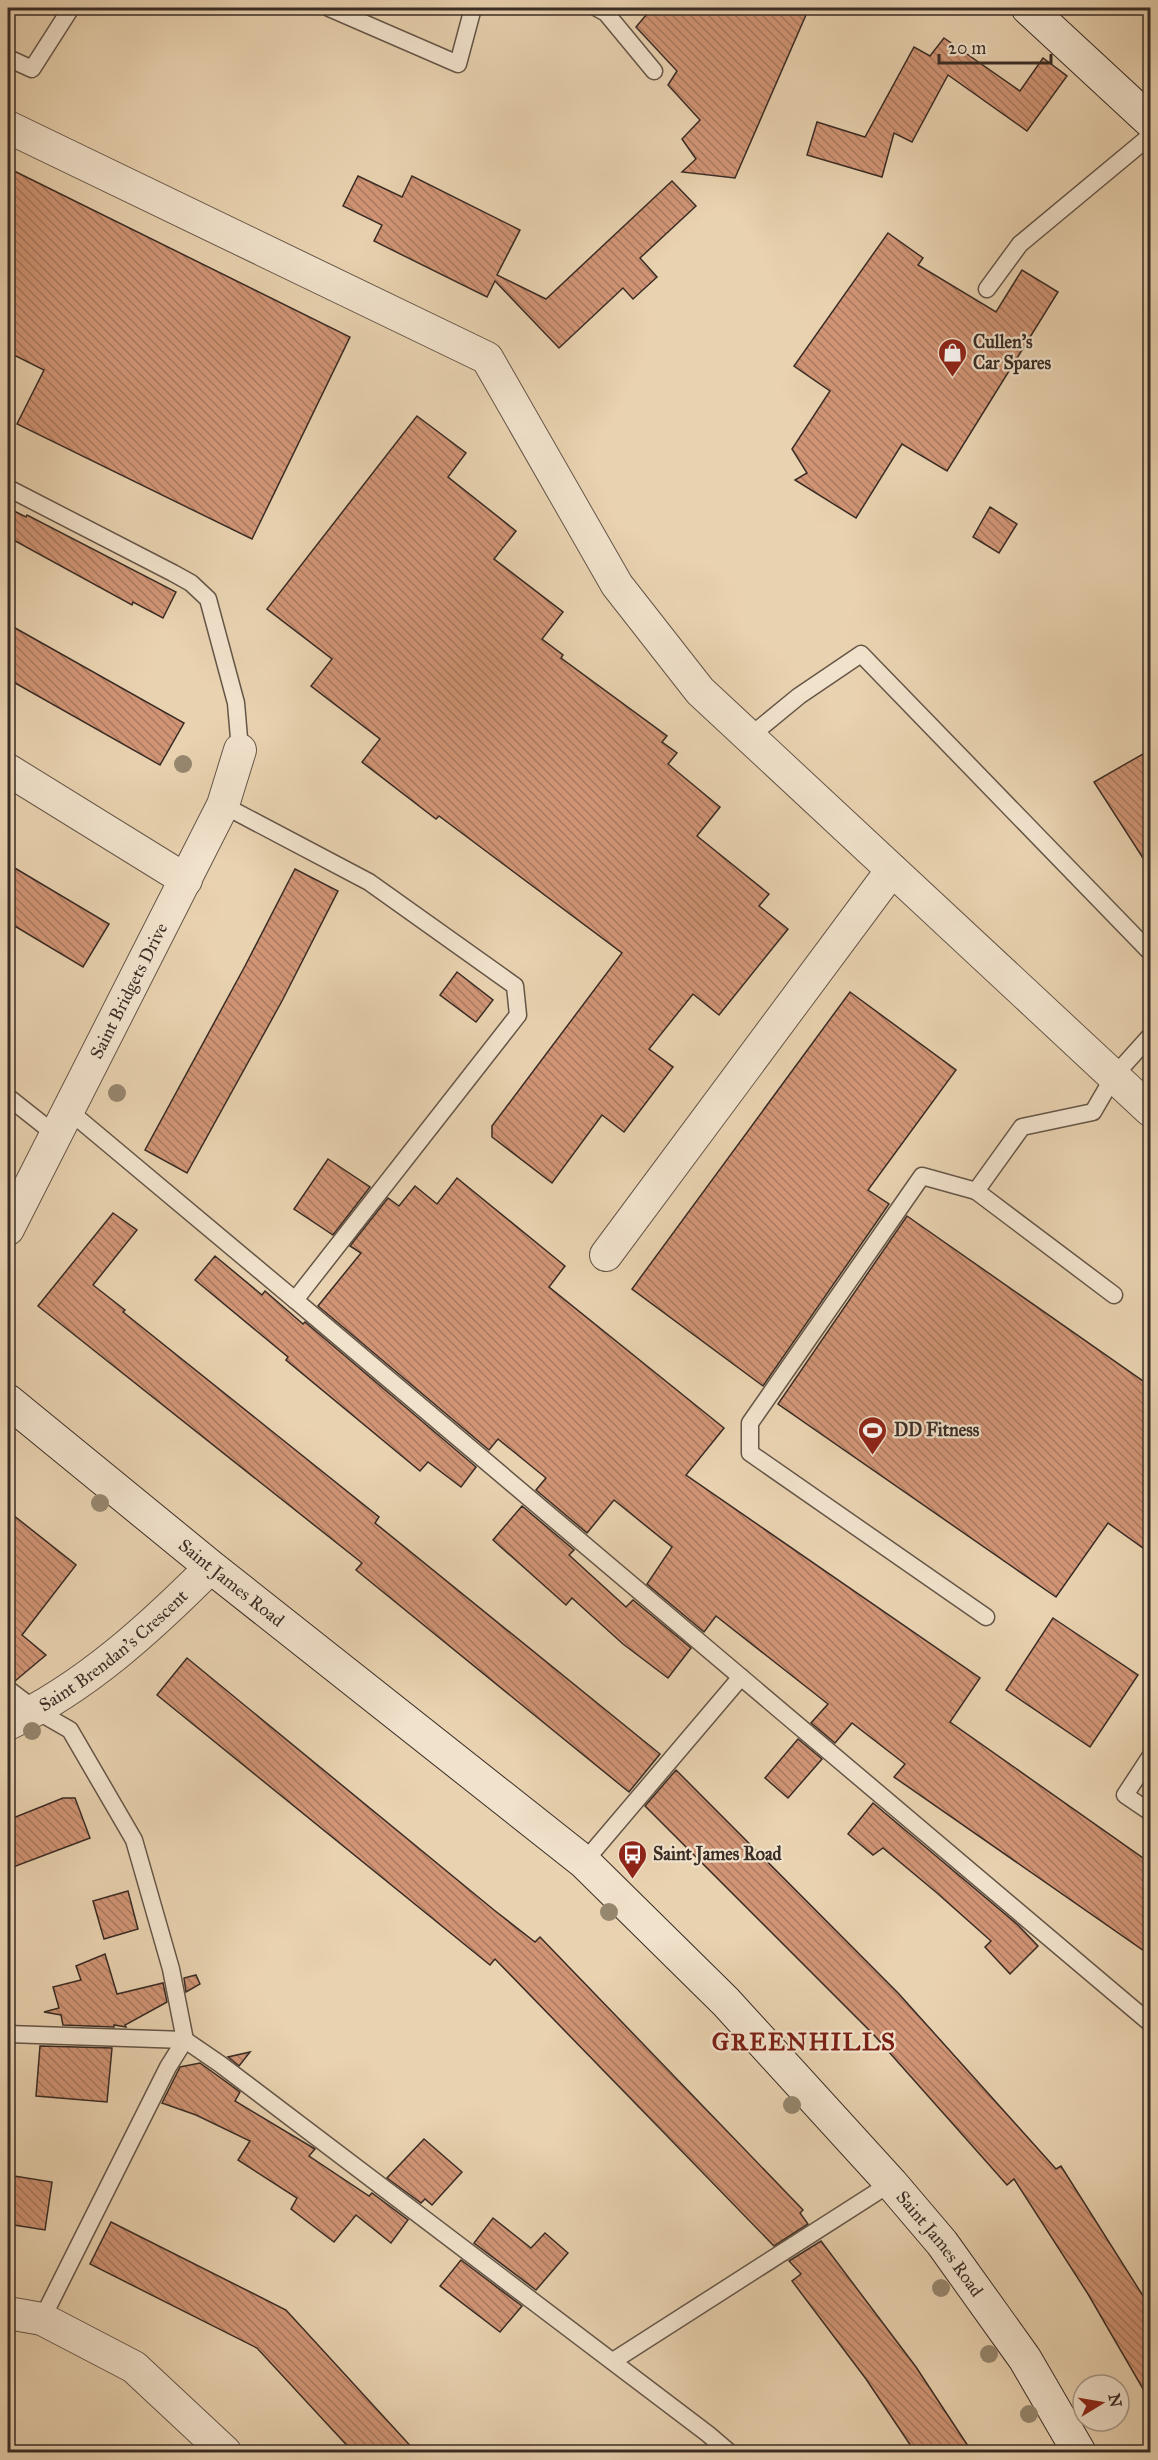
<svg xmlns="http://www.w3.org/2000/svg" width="1158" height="2460" font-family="'IM FELL Great Primer',serif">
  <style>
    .building { fill: url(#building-back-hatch); stroke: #392c25; stroke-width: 1.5 }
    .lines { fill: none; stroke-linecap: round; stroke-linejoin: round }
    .lane-casing { stroke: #655648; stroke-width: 19 }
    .street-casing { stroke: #655648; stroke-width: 34 }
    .secondary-casing { stroke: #392c25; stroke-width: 35 }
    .lane { stroke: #f1e2cc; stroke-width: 16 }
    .street { stroke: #f1e2cc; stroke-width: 32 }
    .secondary { stroke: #f1e2cc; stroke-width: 33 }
    .tree { fill: #96876f }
    .labels { text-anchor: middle; stroke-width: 4.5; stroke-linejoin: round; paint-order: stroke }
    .poi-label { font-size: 18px; font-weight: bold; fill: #392c25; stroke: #f1e2cc; text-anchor: start }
    .street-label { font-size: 18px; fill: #392c25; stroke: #f1e2cc }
    .district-label { font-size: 24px; font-weight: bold; letter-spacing: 1.5px; fill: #7a1f14; stroke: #f1e2cc }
  </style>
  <defs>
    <pattern id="building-back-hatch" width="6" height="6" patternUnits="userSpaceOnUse" patternTransform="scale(1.5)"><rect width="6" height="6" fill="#d19576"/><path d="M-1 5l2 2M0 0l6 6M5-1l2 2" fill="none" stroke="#ab7a61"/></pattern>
  </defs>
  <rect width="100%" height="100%" fill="#e9d2b0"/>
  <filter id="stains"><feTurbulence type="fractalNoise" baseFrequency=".00333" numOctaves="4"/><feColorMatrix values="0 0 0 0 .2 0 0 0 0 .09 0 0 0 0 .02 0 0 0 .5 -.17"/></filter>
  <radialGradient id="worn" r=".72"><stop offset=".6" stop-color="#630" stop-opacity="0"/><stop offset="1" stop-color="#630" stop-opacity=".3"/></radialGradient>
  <g class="building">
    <polygon points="652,8 809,8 735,178 682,172 696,159 682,139 700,120 668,85 677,71 636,27"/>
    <polygon points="944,38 1020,91 1043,58 1067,76 1027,131 948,75 912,142 894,133 882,177 807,155 817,122 865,137 914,47 930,56"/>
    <polygon points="8,168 350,337 252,539 17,424 44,370 8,352"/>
    <polygon points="358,176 402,197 412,176 520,230 497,275 546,299 672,181 696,206 640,258 657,277 633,299 623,288 559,348 495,281 487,297 374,241 382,225 343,206"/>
    <polygon points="888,233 923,258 918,265 996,312 1022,270 1058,292 947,471 902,444 856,518 795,480 807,473 792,449 830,391 794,366"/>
    <polygon points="417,416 466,453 448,477 516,531 494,559 563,612 542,639 563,655 561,658 667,736 662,742 677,753 668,764 720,807 697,836 769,894 759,906 788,929 719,1015 693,994 649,1049 673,1067 624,1132 602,1115 552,1183 492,1137 492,1126 622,953 439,816 436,819 362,762 380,739 311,686 332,659 267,609"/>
    <polygon points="990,507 1017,524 999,553 973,537"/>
    <polygon points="12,510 26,517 27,515 176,592 163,618 133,602 132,605 8,537 8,519"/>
    <polygon points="8,624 184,723 160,765 8,679"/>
    <polygon points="1150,750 1150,869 1094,782"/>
    <polygon points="8,864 109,924 83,967 8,922"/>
    <polygon points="295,869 338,891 282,1001 187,1173 145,1150 245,966"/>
    <polygon points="457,972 493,1000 476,1022 440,995"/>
    <polygon points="850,992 956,1070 868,1190 889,1204 763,1386 632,1289"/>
    <polygon points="328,1159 370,1187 333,1235 294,1209"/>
    <polygon points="457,1178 565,1266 549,1287 724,1428 686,1475 980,1678 950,1722 1150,1863 1150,1955 894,1777 905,1764 852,1723 835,1743 811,1723 828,1704 716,1616 704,1632 647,1584 672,1547 614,1500 587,1533 536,1490 546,1478 498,1439 489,1450 318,1306 361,1253 350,1246 388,1198 399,1206 415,1186 437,1204"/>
    <polygon points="113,1213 137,1230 93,1285 125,1310 123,1312 379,1517 375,1523 660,1754 629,1792 356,1570 362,1563 38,1306"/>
    <polygon points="907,1216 1150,1386 1150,1553 1108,1523 1056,1597 778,1404"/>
    <polygon points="215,1256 262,1295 265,1291 303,1324 305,1322 476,1467 461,1487 428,1462 420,1471 286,1360 288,1357 195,1280"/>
    <polygon points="522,1506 574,1550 569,1555 626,1607 633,1600 691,1648 668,1678 623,1644 572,1598 566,1605 493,1540"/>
    <polygon points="8,1511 76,1565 22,1635 46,1655 15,1681 8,1679"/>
    <polygon points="1053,1618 1138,1675 1090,1747 1006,1690"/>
    <polygon points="187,1658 494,1910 535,1942 540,1937 803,2210 800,2213 808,2224 774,2246 495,1959 490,1965 157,1695"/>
    <polygon points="798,1739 822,1759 788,1798 765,1778"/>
    <polygon points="676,1770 899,1994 1056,2169 1061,2166 1150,2307 1150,2401 1088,2294 1014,2179 1007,2185 873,2034 645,1806"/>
    <polygon points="63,1798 75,1798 90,1838 8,1869 8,1820"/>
    <polygon points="873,1803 1018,1925 1038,1946 1010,1974 985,1947 991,1941 937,1893 883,1848 873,1855 848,1834"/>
    <polygon points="128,1891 138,1929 104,1939 93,1901"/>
    <polygon points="105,1954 117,1994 163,1983 167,2002 125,2025 126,2027 114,2025 114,2027 63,2025 61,2015 44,2012 59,2008 53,1987 81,1980 76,1966"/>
    <polygon points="196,1975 200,1984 186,1992 184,1978"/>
    <polygon points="40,2046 112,2048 107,2102 36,2096"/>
    <polygon points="250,2052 239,2066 228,2057"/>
    <polygon points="200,2063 240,2092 235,2101 315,2149 309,2156 369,2196 372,2193 408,2220 391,2243 356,2215 334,2242 291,2209 297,2198 238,2160 250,2141 196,2115 162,2103 180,2067"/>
    <polygon points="424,2139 462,2172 432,2205 425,2199 421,2203 387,2178"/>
    <polygon points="8,2175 52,2182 45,2230 8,2224"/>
    <polygon points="493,2218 531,2248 545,2233 568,2253 536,2290 474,2243"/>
    <polygon points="111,2222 286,2310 416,2452 353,2452 257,2348 90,2264"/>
    <polygon points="821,2241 916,2367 972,2452 915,2452 866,2379 792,2281 801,2274 789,2261"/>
    <polygon points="461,2260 522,2306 500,2332 440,2286"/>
  </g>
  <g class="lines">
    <defs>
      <g id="lane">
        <polyline points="329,8 458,64 473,8"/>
        <polyline points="597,8 606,13 654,71"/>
        <polyline points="8,58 32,69 71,8"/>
        <polyline points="987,289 1020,244 1150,136"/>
        <polyline points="8,488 173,573 191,583 208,599 236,703 240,750"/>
        <polyline points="749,737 799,696 861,654 1150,952"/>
        <polyline points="8,1097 56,1135"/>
        <polyline points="68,1110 295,1300 518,1015 515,986 369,882 223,805"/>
        <polyline points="976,1191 922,1176 750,1423 750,1453 986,1617"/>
        <polyline points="1114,1295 976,1191 1022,1127 1093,1112 1114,1076 1150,1036"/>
        <polyline points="295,1300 1150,2023"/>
        <polyline points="8,1689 37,1711 70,1730 134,1840 171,1969 185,2040 168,2067 42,2319"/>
        <polyline points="1150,1757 1125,1795 1150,1812"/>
        <polyline points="584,1862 741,1677"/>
        <polyline points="8,2034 185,2040 220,2064 708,2434 729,2452"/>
        <polyline points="613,2361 891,2183"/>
      </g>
      <g id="street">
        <polyline points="8,127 487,358 617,585 700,691 1150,1110"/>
        <polyline points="8,770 186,880"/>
        <path id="s1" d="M8 1229 223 805 240 750"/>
        <polyline points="606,1255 892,870"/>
        <path id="s2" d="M8 1724C86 1687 150 1628 211 1567"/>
        <polyline points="8,2313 42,2319 134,2367 225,2452"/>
      </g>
      <g id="secondary">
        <polyline points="1028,8 1150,121"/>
        <path id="s3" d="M8 1401 211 1567 584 1862 726 2002 891 2183 942 2243 1025 2359 1079 2452"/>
      </g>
    </defs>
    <use href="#lane" class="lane-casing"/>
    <use href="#street" class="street-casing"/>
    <use href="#secondary" class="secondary-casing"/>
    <use href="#lane" class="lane"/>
    <use href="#street" class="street"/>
    <use href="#secondary" class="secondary"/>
  </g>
  <g class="tree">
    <circle cx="183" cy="764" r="9"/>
    <circle cx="117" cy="1093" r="9"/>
    <circle cx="100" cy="1503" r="9"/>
    <circle cx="32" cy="1731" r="9"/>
    <circle cx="609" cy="1912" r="9"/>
    <circle cx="792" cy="2105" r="9"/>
    <circle cx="941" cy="2288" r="9"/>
    <circle cx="989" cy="2354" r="9"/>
    <circle cx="1029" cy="2414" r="9"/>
  </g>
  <defs>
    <symbol id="shop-pin" viewBox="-11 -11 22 30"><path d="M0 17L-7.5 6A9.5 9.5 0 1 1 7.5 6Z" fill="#8f2418" stroke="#f1e2cc"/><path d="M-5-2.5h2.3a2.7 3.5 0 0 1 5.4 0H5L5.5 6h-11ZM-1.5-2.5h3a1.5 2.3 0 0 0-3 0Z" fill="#fff"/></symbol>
    <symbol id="stadium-pin" viewBox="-11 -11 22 30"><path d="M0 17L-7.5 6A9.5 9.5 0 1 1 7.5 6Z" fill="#8f2418" stroke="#f1e2cc"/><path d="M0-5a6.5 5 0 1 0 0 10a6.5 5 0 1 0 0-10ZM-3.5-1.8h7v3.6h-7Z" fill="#fff"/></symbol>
    <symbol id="bus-pin" viewBox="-11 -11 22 30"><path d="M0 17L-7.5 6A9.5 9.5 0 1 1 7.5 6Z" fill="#8f2418" stroke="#f1e2cc"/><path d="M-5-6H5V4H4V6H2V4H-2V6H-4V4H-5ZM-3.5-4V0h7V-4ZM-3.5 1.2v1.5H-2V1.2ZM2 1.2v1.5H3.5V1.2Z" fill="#fff"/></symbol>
  </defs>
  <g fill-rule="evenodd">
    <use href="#shop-pin" x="936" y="336" width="33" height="45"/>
    <use href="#stadium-pin" x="856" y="1414" width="33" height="45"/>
    <use href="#bus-pin" x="616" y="1838" width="33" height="45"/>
  </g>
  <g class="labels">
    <g class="poi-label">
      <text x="973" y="348">Cullen's<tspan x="973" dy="21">Car Spares</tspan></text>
      <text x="894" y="1436">DD Fitness</text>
      <text x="653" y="1860">Saint James Road</text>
    </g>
    <g class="street-label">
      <text dy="6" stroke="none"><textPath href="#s1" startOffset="267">Saint Bridgets Drive</textPath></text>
      <text dy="6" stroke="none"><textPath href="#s3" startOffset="288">Saint James Road</textPath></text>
      <text dy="6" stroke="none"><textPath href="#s2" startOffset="129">Saint Brendan's Crescent</textPath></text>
      <text dy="6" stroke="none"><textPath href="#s3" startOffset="1260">Saint James Road</textPath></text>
    </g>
    <g class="district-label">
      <text x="804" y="2050">GREENHILLS</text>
    </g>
  </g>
  <rect width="1158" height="2460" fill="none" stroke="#e9d2b0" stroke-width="30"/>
  <rect x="9" y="9" width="1140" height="2442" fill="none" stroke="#392c25" stroke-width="3"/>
  <rect x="15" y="15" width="1128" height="2430" fill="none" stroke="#392c25" stroke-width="1.5"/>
  <g transform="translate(1101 2403) rotate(79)"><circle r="28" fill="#f1e2cc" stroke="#a79989" stroke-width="1.5"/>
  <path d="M0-4.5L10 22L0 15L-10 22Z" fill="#8f2418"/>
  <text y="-9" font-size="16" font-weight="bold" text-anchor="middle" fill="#392c25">N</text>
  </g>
  <path d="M939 54v9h112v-9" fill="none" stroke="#392c25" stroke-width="3"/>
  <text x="948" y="54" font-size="18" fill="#392c25" stroke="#f1e2cc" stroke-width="4.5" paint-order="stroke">20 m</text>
  <rect width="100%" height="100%" filter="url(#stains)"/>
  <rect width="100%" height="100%" fill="url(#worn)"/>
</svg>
